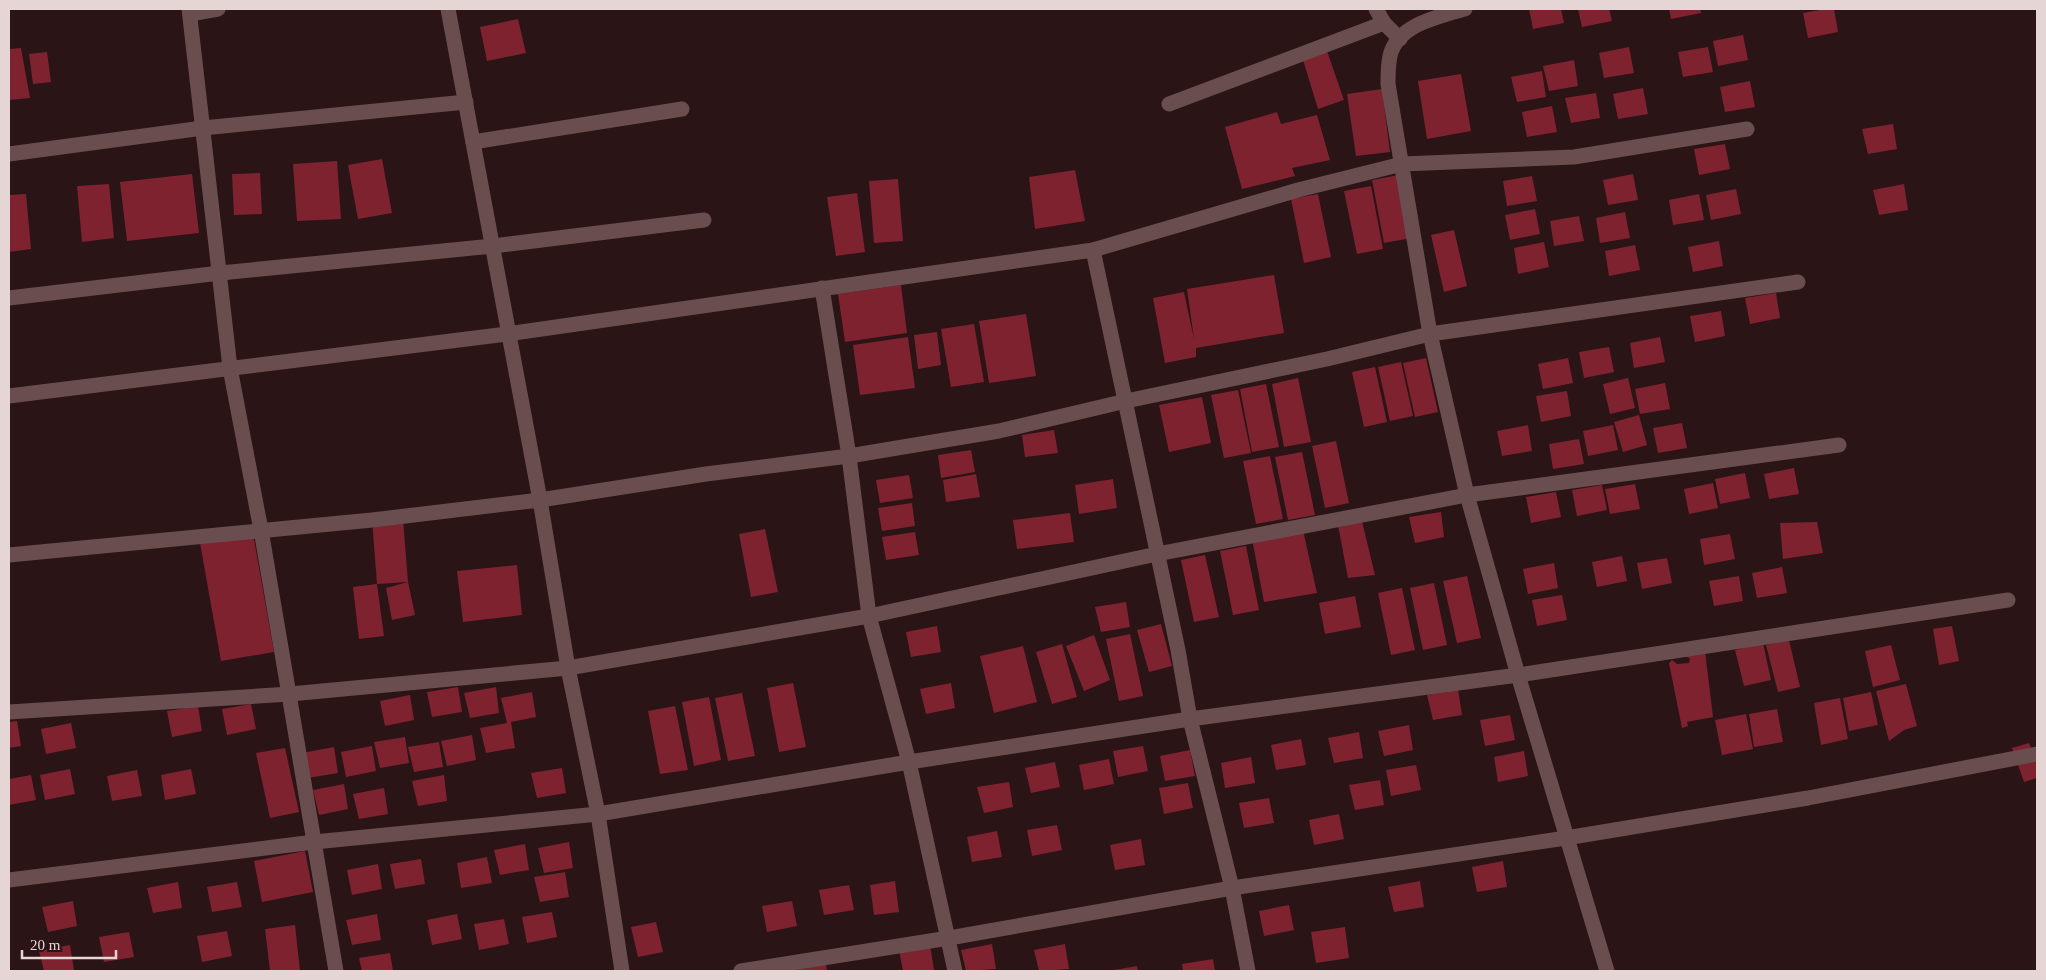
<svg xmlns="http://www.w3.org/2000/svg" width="2046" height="980" font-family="'Times New Roman',serif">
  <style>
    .building { fill: #7e2230 }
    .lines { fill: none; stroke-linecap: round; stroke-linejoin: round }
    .minor { stroke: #6a4e4f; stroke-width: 15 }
  </style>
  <rect width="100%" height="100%" fill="#2a1415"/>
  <g class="building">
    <polygon points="1529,9 1561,9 1564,23 1533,29"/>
    <polygon points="1578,9 1609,9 1612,21 1582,27"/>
    <polygon points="1669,9 1700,9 1701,13 1671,19"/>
    <polygon points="1825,9 1834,9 1838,32 1808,38 1803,13"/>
    <polygon points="518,19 526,53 487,61 480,27"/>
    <polygon points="1743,35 1748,60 1718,66 1713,41"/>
    <polygon points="1629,47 1634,73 1604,78 1599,53"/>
    <polygon points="1708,47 1713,72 1683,77 1678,52"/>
    <polygon points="21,48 30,98 9,100 9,49"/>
    <polygon points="1327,51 1344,100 1318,109 1303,60"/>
    <polygon points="47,52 51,82 33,84 29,54"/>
    <polygon points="1574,60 1578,86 1549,91 1543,66"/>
    <polygon points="1542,71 1546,97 1517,102 1511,77"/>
    <polygon points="1461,74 1471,131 1427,139 1418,81"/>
    <polygon points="1750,81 1755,107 1725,112 1720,87"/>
    <polygon points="1643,88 1648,114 1618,119 1613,94"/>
    <polygon points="1382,89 1390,152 1356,156 1347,94"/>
    <polygon points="1596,93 1600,118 1571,123 1565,98"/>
    <polygon points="1552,106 1557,132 1527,137 1522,112"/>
    <polygon points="1277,112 1281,124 1317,115 1330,160 1292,168 1295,176 1242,189 1225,127"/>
    <polygon points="1893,124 1897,149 1868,154 1862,129"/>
    <polygon points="1725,144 1730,169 1699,175 1694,149"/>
    <polygon points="382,159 392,213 358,219 348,165"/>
    <polygon points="337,161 341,219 297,221 293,164"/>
    <polygon points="1075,170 1085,221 1035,229 1029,177"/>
    <polygon points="260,173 262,214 234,215 232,174"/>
    <polygon points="192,174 199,233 127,241 120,182"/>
    <polygon points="1633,174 1638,200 1608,205 1603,180"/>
    <polygon points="1399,175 1411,238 1384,243 1372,180"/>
    <polygon points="1532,176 1537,201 1507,206 1503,181"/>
    <polygon points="898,179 903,241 874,243 869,181"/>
    <polygon points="109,184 114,238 82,242 77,186"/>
    <polygon points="1904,184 1908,210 1879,215 1873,190"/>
    <polygon points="1371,186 1383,249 1357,254 1344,191"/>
    <polygon points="1736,189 1741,214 1711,220 1706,195"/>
    <polygon points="857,193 865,252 836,256 827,197"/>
    <polygon points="26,194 31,249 9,252 9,195"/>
    <polygon points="1318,194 1331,257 1304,263 1291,199"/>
    <polygon points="1699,194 1704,220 1673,225 1669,200"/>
    <polygon points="1535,209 1540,234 1510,240 1505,215"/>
    <polygon points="1625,212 1630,238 1600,243 1596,218"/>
    <polygon points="1579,216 1584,241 1554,246 1550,221"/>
    <polygon points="1454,230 1467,286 1444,292 1431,235"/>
    <polygon points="1719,241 1723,266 1693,272 1688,247"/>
    <polygon points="1544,242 1549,267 1518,274 1514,248"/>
    <polygon points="1635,245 1640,270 1609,276 1605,251"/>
    <polygon points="1274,275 1284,333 1196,348 1196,357 1165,363 1153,298 1184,292 1194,339 1187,289"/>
    <polygon points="901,285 907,333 845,342 838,294"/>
    <polygon points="1776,293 1780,318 1750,324 1745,298"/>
    <polygon points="1721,311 1725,336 1695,342 1690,316"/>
    <polygon points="1026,314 1036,376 989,383 979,321"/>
    <polygon points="974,324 984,382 951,387 941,329"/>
    <polygon points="937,332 941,365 918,369 914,335"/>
    <polygon points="908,337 915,388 860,395 853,345"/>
    <polygon points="1660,337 1665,362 1634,368 1630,343"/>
    <polygon points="1609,347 1614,372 1584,378 1579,352"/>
    <polygon points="1426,358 1438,412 1415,417 1403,363"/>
    <polygon points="1568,358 1573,383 1543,389 1538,364"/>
    <polygon points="1401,362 1413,416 1390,421 1378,367"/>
    <polygon points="1375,367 1387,422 1364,427 1352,372"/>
    <polygon points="1298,378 1311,442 1284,447 1272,384"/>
    <polygon points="1628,378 1635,408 1610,414 1603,384"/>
    <polygon points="1665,383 1670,409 1640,414 1635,389"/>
    <polygon points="1266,384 1279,447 1252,452 1240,389"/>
    <polygon points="1238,390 1251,453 1224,458 1211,395"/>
    <polygon points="1567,391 1571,416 1541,422 1536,396"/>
    <polygon points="1202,397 1211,443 1169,452 1159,405"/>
    <polygon points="1639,415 1647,445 1623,452 1614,422"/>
    <polygon points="1682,423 1687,448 1658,453 1653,428"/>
    <polygon points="1528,425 1532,451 1502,456 1497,431"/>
    <polygon points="1613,425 1618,450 1588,456 1583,431"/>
    <polygon points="1054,430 1058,453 1025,457 1022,435"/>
    <polygon points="1579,439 1584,464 1553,469 1549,444"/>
    <polygon points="1336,441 1349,503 1325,508 1312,446"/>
    <polygon points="971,450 975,472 941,478 938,455"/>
    <polygon points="1302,452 1315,515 1288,520 1275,457"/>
    <polygon points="1270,456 1283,519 1256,524 1243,461"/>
    <polygon points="1794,468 1799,494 1769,499 1764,474"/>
    <polygon points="1745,473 1750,498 1720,504 1715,479"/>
    <polygon points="976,474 980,497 946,502 943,480"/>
    <polygon points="909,475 913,498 880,503 876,480"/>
    <polygon points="1113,479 1117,508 1079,514 1075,485"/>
    <polygon points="1713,483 1718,508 1689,514 1684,489"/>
    <polygon points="1635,484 1640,509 1610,514 1605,489"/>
    <polygon points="1602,485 1607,510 1577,516 1572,490"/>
    <polygon points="1556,492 1561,517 1531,523 1526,497"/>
    <polygon points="912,503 915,526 882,531 878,508"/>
    <polygon points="1441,512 1444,537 1415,543 1409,517"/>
    <polygon points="1070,513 1074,542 1017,549 1013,520"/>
    <polygon points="1361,517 1375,575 1348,578 1337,520"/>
    <polygon points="403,519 408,582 377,584 372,520"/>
    <polygon points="1817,522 1823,553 1783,559 1780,523"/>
    <polygon points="765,529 778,592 751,597 739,534"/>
    <polygon points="1303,530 1317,593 1264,602 1252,539"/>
    <polygon points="915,532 919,555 886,560 882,537"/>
    <polygon points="253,534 274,652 221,661 200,543"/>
    <polygon points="1730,534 1735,559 1704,565 1700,539"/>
    <polygon points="1246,546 1259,610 1233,615 1220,551"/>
    <polygon points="1205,555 1219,617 1194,622 1181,560"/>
    <polygon points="1622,556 1627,581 1597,587 1592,562"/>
    <polygon points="1667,558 1672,583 1642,589 1637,563"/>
    <polygon points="1554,563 1558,588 1528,594 1523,569"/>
    <polygon points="517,565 522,615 463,622 457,571"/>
    <polygon points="1782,567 1787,593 1757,598 1752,573"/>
    <polygon points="1467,576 1481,638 1457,643 1443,581"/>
    <polygon points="1739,576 1743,601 1714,606 1709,581"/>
    <polygon points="408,582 415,615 392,620 386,588"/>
    <polygon points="1434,583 1447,645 1423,650 1410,588"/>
    <polygon points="377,584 384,636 359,639 353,587"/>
    <polygon points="1402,588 1415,650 1391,655 1378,593"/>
    <polygon points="1562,595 1567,620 1537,626 1532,600"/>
    <polygon points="1355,596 1361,627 1325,634 1319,603"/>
    <polygon points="1126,602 1130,627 1101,632 1095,607"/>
    <polygon points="1161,624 1172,666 1149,672 1137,630"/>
    <polygon points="937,626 941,652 911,657 906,632"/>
    <polygon points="1952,626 1959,661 1939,665 1933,629"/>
    <polygon points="1130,634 1143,696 1119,701 1106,639"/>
    <polygon points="1094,635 1110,680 1084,691 1066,646"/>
    <polygon points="1789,640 1800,687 1778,692 1766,645"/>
    <polygon points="1763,643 1771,680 1744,686 1735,650"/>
    <polygon points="1062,644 1077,697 1052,704 1036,652"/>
    <polygon points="1891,645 1900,680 1873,687 1865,651"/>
    <polygon points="1023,646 1037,702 994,713 980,656"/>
    <polygon points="1705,651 1713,717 1687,722 1688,726 1682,728 1669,663 1672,660 1677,664 1689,663 1690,659 1682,653"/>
    <polygon points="793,683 806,747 779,752 767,688"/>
    <polygon points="951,683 955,708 926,714 920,689"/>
    <polygon points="1906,684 1917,726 1904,730 1889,741 1876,691"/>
    <polygon points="458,687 462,712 432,717 427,692"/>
    <polygon points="496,687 499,713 470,718 464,693"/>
    <polygon points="1458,689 1462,715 1433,720 1427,695"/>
    <polygon points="532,692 536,717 511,722 515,748 486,753 480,728 507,723 501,698"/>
    <polygon points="1871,692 1878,725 1849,731 1843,698"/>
    <polygon points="742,693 755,756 728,761 715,698"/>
    <polygon points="410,695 414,720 385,726 380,701"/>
    <polygon points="709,697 721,760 694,766 682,702"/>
    <polygon points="1840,698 1848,739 1821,745 1814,703"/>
    <polygon points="251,704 256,729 227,735 222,709"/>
    <polygon points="198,706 202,731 172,737 167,711"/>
    <polygon points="675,706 688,770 660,774 648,711"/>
    <polygon points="1777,709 1783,742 1754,747 1749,714"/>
    <polygon points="1746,714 1753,749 1722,755 1715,720"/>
    <polygon points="1510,715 1515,740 1485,746 1480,720"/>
    <polygon points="17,721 21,746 9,748 9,722"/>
    <polygon points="71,723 76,748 46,754 41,729"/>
    <polygon points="1409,725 1413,750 1384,756 1378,731"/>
    <polygon points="1359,732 1363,758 1334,763 1328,738"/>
    <polygon points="472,735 476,760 447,766 441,741"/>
    <polygon points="405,737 409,763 380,768 374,742"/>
    <polygon points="1301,739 1306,765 1276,770 1271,745"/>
    <polygon points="439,742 443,767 414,772 408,747"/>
    <polygon points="2029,743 2037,763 2037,778 2024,782 2012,748"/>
    <polygon points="372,746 376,771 346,777 341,752"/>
    <polygon points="1143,746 1148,771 1118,777 1113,751"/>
    <polygon points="334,747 338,773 308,778 302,753"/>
    <polygon points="285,748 299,812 270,818 256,753"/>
    <polygon points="1190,750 1195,776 1165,781 1160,756"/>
    <polygon points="1524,751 1528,776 1498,782 1494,757"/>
    <polygon points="1251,757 1255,783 1225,788 1221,763"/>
    <polygon points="1109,759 1114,784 1084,790 1079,765"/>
    <polygon points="1055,762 1060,787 1031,793 1025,768"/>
    <polygon points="1416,765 1421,790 1391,796 1386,770"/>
    <polygon points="562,768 566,793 537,798 531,773"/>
    <polygon points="70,769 75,794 45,800 40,775"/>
    <polygon points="191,769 196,794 165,800 161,775"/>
    <polygon points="137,770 142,796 112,801 107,776"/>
    <polygon points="31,775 36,800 9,805 9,779"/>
    <polygon points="444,775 447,801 418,806 412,781"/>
    <polygon points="1380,780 1384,805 1355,810 1349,785"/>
    <polygon points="1009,782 1013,807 984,813 977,787"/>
    <polygon points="1188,783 1193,808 1164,814 1159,788"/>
    <polygon points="344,784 348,809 319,815 313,790"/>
    <polygon points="384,788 388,814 359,819 353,794"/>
    <polygon points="1269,798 1274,823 1244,828 1239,803"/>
    <polygon points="1339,814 1344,839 1314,845 1309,820"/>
    <polygon points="1057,825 1062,850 1032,856 1027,830"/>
    <polygon points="997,831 1002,857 972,862 967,837"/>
    <polygon points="1141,839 1145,865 1115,870 1110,845"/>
    <polygon points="569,842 573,868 544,873 538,848"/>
    <polygon points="525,844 529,870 500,875 494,850"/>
    <polygon points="305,851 313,892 262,902 254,861"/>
    <polygon points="487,857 492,883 461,888 457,863"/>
    <polygon points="421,859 425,884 395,889 390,864"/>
    <polygon points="1503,861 1507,887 1477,892 1472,867"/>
    <polygon points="378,864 382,889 352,895 347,870"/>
    <polygon points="565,872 569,897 540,902 534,877"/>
    <polygon points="895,881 899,912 874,915 870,885"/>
    <polygon points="1420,881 1424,907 1394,912 1388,887"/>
    <polygon points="178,882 182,908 153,913 147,888"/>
    <polygon points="237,882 242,907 212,912 207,887"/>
    <polygon points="849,885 854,910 824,915 819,890"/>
    <polygon points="73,901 77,926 48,932 42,907"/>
    <polygon points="792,901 797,926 767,932 762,906"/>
    <polygon points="1289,905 1294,930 1264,936 1259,911"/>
    <polygon points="552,912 557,937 527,943 522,917"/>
    <polygon points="377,914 381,940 352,945 346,920"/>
    <polygon points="457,914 462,939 432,945 427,920"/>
    <polygon points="504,919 509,944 479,950 474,924"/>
    <polygon points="656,922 663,952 638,957 631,927"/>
    <polygon points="295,925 300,971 270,971 265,929"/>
    <polygon points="1345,927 1349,958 1316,963 1311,932"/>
    <polygon points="227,931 232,956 202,962 197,936"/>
    <polygon points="129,932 134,957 104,962 99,937"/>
    <polygon points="992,944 996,969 966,971 961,950"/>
    <polygon points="1065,944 1069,969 1039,971 1034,950"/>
    <polygon points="70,945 74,970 44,971 39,951"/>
    <polygon points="930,945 934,970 903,971 899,950"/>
    <polygon points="390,953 393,971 362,971 359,958"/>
    <polygon points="825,958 827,971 795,971 793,964"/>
    <polygon points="1213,959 1215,971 1183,971 1182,964"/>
    <polygon points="1137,966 1138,971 1114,971 1114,970"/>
  </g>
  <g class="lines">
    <g class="minor">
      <polyline points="189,9 230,368 261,530 336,971"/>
      <polyline points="448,9 540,500 568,668 598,814 622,971"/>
      <polyline points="1376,9 1384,23 1400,39"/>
      <path d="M1465 9C1439 16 1397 25 1390 56 1388 65 1388 75 1388 84L1430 334 1467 495 1518 675 1607 971"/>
      <polyline points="190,14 218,9"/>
      <polyline points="1169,104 1384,23"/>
      <polyline points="473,142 682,109"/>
      <polyline points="9,154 203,128 466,102"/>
      <polyline points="1093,250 1178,650 1190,719 1232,888 1248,971"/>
      <polyline points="822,288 849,456 869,616 909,762 955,971"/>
      <polyline points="9,298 220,273 493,246 704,220"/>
      <polyline points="9,396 507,334 1093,250 1298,190 1402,164 1574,157 1747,129"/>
      <polyline points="9,555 372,520 540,500 706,474 849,456 999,431 1126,401 1327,359 1430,334 1798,282"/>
      <polyline points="9,712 290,694 568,668 869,616 1157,554 1467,495 1839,445"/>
      <polyline points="9,880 314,842 598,814 909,762 1190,719 1518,675 2008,600"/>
      <polyline points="741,971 949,938 1232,888 1566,838 1808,798 2037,754"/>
    </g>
  </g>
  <rect width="2046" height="980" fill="none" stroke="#e6d5d5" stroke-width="20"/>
  <path d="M22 950v8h94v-8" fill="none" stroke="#e6d5d5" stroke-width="2.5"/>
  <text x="30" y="950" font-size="15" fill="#e6d5d5" stroke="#2a1415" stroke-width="4" paint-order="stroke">20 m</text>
</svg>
